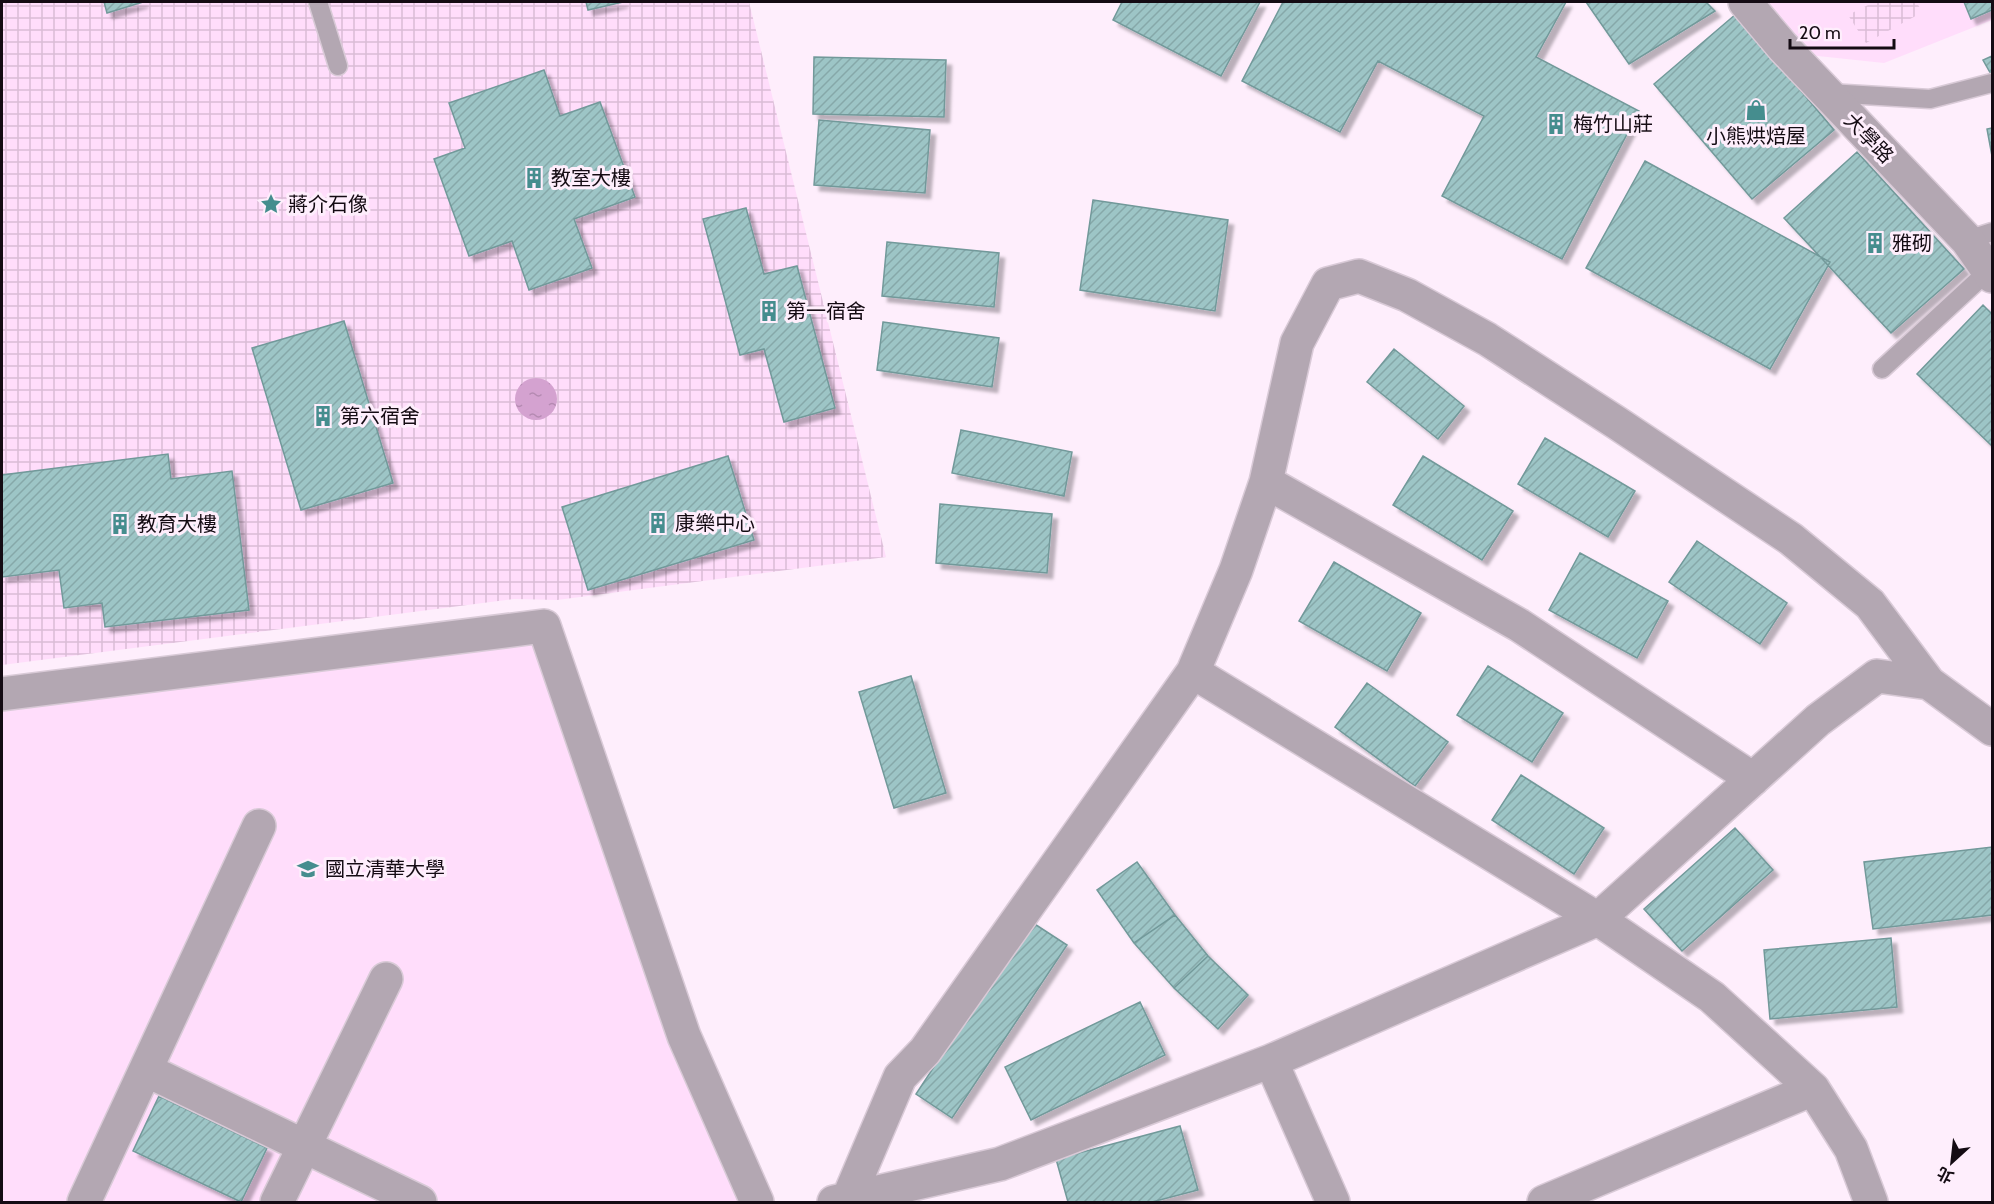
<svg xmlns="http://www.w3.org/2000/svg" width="1994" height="1204" viewBox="0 0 1994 1204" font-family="Cabin,'Noto Sans TC',sans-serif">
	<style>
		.built { fill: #ffddfb }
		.industrial { fill: url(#industrial-grid) }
		.water { fill: url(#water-ripples) }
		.building { fill: url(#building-hatch); stroke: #72999a; stroke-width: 1.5; filter: url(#shadow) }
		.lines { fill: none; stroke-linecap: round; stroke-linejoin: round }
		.lane-casing { stroke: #d9cad7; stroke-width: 21 }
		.street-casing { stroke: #d9cad7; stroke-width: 36 }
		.lane { stroke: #b3a7b2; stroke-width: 18 }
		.street { stroke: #b3a7b2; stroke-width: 33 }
		.labels { text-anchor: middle; stroke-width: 6; stroke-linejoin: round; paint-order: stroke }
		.poi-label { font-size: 20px; fill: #140b13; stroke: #feeefc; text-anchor: start }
		.street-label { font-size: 20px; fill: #140b13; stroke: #feeefc }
	</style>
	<defs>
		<pattern id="industrial-grid" width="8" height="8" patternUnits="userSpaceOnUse" patternTransform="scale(1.5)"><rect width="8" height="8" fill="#ffddfb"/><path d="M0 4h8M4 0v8" fill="none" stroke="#dabcd6"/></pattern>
		<pattern id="water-ripples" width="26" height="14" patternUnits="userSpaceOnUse" patternTransform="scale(1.5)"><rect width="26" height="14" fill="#d4a2d0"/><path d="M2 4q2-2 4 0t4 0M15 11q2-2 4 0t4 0" fill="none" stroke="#b58ab2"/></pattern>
		<pattern id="building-hatch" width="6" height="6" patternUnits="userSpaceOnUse" patternTransform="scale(1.5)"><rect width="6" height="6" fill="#9dc5c6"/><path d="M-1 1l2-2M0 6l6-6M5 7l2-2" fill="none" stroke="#86a8a9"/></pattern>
		<filter id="shadow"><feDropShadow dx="5.5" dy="5.5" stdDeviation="1.5" flood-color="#0004"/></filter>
	</defs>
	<rect width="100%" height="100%" fill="#feeefc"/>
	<path class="built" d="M1756,2H1992V20L1884,63L1799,54Z
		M538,637L746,1202H2V706Z"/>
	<path class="industrial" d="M2,2H749L886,557L557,600L514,599L2,665Z
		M1874,2H1916L1923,12L1866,43L1848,15Z"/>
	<path class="water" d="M515 399a21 21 0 1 1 42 0a21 21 0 1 1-42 0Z"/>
	<path class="building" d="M104,2H143L107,13Z
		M586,2H623L588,10Z
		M1122,2H1260L1221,76L1113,20Z
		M1283,2H1566L1536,57L1639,111L1562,259L1442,196L1484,116L1378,61L1340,132L1242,81Z
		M1586,2H1706L1715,11L1629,64Z
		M1964,2H1992V10L1971,19Z
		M1736,14L1834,130L1752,199L1654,84Z
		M1992,56V76L1983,60Z
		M814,57L946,60L944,117L813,114Z
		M544,70L560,116L600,102L635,197L574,219L592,268L529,290L512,241L469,256L434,159L465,148L449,103Z
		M819,120L930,130L925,193L814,185Z
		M1992,128V156L1987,129Z
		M1857,152L1964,269L1891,333L1784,218Z
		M1645,161L1830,262L1770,369L1586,268Z
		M1093,200L1228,220L1215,311L1080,290Z
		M746,208L764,274L797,266L835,408L784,422L764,349L740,355L703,219Z
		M887,242L999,253L994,307L882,296Z
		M1983,305L1992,314V446L1917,374Z
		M344,321L393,483L301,510L252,348Z
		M883,322L999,338L992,387L877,370Z
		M1394,349L1464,406L1438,439L1367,382Z
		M961,430L1072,452L1064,496L952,473Z
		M1545,438L1635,491L1608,537L1518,484Z
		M168,454L171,479L232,471L249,610L105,627L102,603L64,608L59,570L2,577V475Z
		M728,456L754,540L588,590L562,507Z
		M1423,456L1513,511L1482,560L1393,505Z
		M940,504L1052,514L1047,573L936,563Z
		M1697,541L1787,603L1760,644L1669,582Z
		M1580,553L1668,601L1637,658L1549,610Z
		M1334,562L1421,613L1387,671L1299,621Z
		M1488,666L1563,713L1532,762L1457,715Z
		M911,676L946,793L894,808L859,692Z
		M1367,683L1448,742L1415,786L1335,727Z
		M1521,775L1604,828L1574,874L1492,820Z
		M1735,828L1773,870L1682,951L1644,909Z
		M1992,847V915L1873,929L1864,862Z
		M1137,862L1175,915L1134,943L1097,890Z
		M1175,915L1208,956L1174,988L1134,943Z
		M1030,921L1067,945L952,1118L916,1094Z
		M1891,938L1897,1007L1770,1019L1764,950Z
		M1208,956L1248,995L1218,1029L1174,988Z
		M1140,1002L1165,1055L1031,1120L1005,1067Z
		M159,1096L267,1148L241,1202L133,1151Z
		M1180,1126L1198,1190L1152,1202H1068L1056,1159Z"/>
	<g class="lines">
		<defs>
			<path id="lane" d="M318,2L338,66
				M1829,93L1930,99L1992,83
				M1967,240L1992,232
				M1882,369L1988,271"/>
			<path id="street" d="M1745,2L1783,47L1967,240L1992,276
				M1266,482L1519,625L1753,779
				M1193,672L1598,919L1818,720L1877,676L1929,683L1992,729
				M2,694L544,626L684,1036L757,1202
				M1271,1061L1333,1202
				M146,1070L420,1202
				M848,1199L900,1077L925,1051L1193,672L1236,570L1266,482L1297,343L1328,284L1359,276L1407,295L1487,339L1617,423L1791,539L1870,604L1929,683
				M84,1202L259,826
				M277,1202L386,979
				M834,1202L1000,1164L1271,1061L1598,919L1712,997L1813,1089L1851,1149L1871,1202
				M1544,1202L1813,1089"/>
		</defs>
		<use href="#lane" class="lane-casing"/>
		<use href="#street" class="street-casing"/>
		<use href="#lane" class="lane"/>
		<use href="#street" class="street"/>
	</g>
	<defs>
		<symbol id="shop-bare" viewBox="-9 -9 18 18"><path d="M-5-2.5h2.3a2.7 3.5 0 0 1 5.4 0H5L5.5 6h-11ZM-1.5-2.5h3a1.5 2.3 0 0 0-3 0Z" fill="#458d8e" stroke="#feeefc" stroke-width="2.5" paint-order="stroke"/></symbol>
		<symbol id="building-bare" viewBox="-9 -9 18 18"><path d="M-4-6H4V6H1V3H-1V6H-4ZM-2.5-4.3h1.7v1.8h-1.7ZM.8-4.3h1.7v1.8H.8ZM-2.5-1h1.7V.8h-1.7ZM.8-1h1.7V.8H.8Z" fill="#458d8e" stroke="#feeefc" stroke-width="2.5" paint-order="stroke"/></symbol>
		<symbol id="sight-bare" viewBox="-9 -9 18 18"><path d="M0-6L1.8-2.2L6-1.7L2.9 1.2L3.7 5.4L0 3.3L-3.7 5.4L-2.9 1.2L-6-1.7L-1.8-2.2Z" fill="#458d8e" stroke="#feeefc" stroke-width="2.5" paint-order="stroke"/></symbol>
		<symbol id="university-bare" viewBox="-9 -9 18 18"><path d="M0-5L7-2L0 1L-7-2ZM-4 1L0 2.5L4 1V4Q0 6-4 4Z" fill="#458d8e" stroke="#feeefc" stroke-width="2.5" paint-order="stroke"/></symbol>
	</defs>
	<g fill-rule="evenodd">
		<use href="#shop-bare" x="1741" y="95" width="30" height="30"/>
		<use href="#building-bare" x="1541" y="109" width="30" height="30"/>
		<use href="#building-bare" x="519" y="163" width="30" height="30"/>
		<use href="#sight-bare" x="256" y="189" width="30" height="30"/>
		<use href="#building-bare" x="1860" y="228" width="30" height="30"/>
		<use href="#building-bare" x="754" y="296" width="30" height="30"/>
		<use href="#building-bare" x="308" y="401" width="30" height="30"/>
		<use href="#building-bare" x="643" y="508" width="30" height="30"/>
		<use href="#building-bare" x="105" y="509" width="30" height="30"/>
		<use href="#university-bare" x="293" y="854" width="30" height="30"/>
	</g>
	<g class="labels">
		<g class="poi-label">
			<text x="1573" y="131">梅竹山莊</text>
			<text x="1756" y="143" text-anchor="middle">小熊烘焙屋</text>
			<text x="551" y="185">教室大樓</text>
			<text x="288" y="211">蔣介石像</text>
			<text x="1892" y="250">雅砌</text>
			<text x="786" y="318">第一宿舍</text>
			<text x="340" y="423">第六宿舍</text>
			<text x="675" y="530">康樂中心</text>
			<text x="137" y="531">教育大樓</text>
			<text x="325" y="876">國立清華大學</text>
		</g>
		<g class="street-label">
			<text transform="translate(1869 138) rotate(46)" y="7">大學路</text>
		</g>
	</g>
	<rect width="1994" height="1204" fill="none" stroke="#140b13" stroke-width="6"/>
	<g transform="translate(1952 1162) rotate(207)" stroke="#feeefc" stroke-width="4.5" paint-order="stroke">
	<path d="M0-4.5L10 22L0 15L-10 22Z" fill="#140b13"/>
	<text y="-9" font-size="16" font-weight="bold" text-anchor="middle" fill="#140b13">北</text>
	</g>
	<path d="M1790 39v9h104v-9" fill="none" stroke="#140b13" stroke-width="3"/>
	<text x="1799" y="39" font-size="18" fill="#140b13" stroke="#feeefc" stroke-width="4.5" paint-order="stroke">20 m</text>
</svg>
